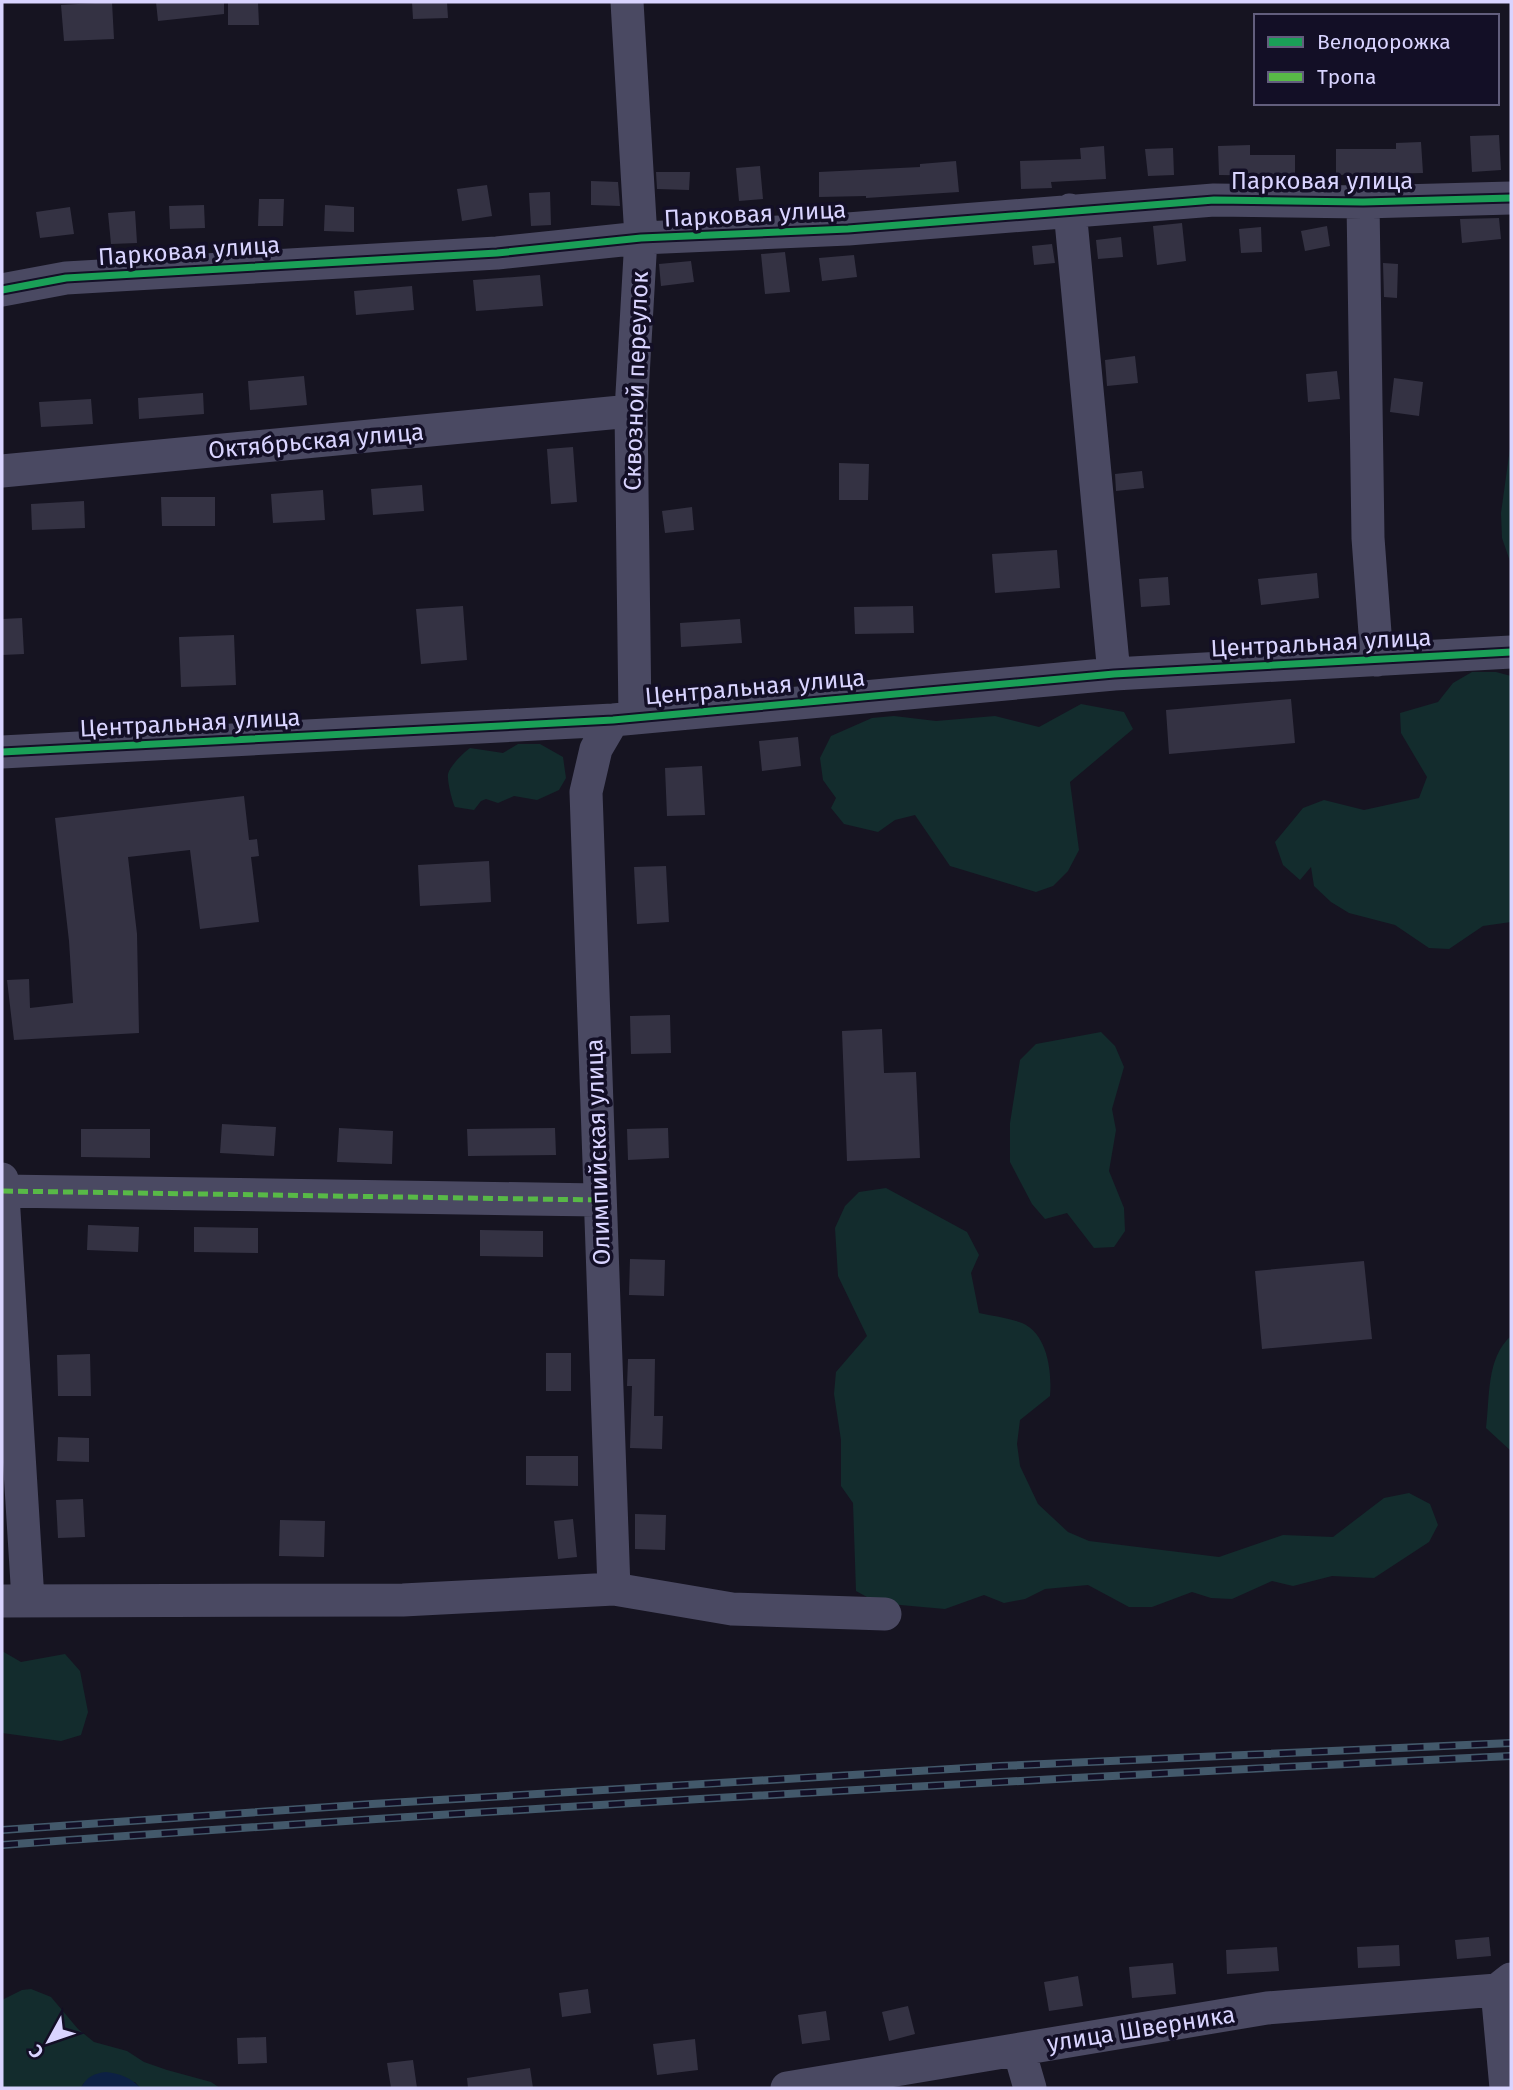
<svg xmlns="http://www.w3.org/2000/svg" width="1513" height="2090" viewBox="0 0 1513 2090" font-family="'Fira Sans',sans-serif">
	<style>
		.green { fill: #132c2d }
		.water { fill: #0d2144 }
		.building { fill: #343243 }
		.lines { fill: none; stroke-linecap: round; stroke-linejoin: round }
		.minor { stroke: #4a4962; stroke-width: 33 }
		.rail-casing { stroke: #43596b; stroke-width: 8 }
		.rail { stroke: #130f26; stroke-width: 5; stroke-dasharray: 16; stroke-linecap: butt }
		.quiet { stroke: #58b947; stroke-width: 5; stroke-dasharray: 10 5; stroke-linecap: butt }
		.cycleway-casing { stroke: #130f26; stroke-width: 11 }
		.cycleway { stroke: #1a9f57; stroke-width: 7 }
		.labels { text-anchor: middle; stroke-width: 7; stroke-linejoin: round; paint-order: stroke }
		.street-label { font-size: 24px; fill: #d9d4ff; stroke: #130f26 }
	</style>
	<rect width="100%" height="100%" fill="#161421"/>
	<path class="green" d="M1511,441V564L1502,538L1501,513Z
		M1472,672H1496L1511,676V922L1483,926L1449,949L1429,948L1395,925L1349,913L1331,902L1314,886L1311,867L1300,880L1283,865L1275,842L1303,808L1324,800L1364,810L1419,798L1427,777L1401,733L1400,713L1438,702L1453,683Z
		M1081,704L1124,712L1133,729L1070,782L1079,850L1068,871L1053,886L1036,892L950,866L915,815L895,820L878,832L844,824L831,808L836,798L823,780L820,758L831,736L872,718L894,716L936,721L995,716L1039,727Z
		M518,744H540L563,757L566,778L559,790L537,800L514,796L498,803L486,799L481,801L474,810L455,807C452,801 447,780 448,774C450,766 464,752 470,748L503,753Z
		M1101,1032L1115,1046L1124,1067L1112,1109L1116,1130L1109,1171L1124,1208L1125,1231L1114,1247L1094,1248L1067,1213L1045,1219L1032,1204L1010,1162V1123L1020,1060L1036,1044Z
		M886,1188L967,1232L979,1255L971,1273L979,1313C993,1316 1009,1318 1022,1323C1048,1334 1052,1373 1050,1396L1020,1420L1017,1444L1020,1466L1038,1504L1068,1532L1089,1541L1219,1557L1283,1535L1333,1537L1384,1498L1409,1493L1430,1504L1438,1525L1429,1542L1374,1578L1332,1576L1293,1586L1272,1581L1232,1599L1211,1598L1192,1592L1152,1607H1129L1088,1585L1045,1589L1025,1599L1004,1603L984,1595L945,1609L878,1603L856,1591L853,1503L841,1486V1440L834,1394L836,1372L867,1336L838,1276L835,1228L845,1206L859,1192Z
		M1511,1336V1451L1486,1428C1490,1398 1486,1358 1511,1336Z
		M2,1651L21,1662L65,1654L80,1671L88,1712L81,1735L61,1741L2,1733Z
		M31,1989L51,1997L78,2029L94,2042L127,2051L144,2062L167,2070L211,2082L220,2088H140L135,2082L84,2083L81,2088H2V2000L22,1990Z"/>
	<path class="water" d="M106,2072C120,2074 131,2077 140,2088H81C86,2077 95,2073 106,2072Z"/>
	<path class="building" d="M112,2L114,39L64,41L61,5Z
		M156,2H224V14L158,21Z
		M228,2H258L259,25H228Z
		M412,2H447L448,18L413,19Z
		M1499,135L1501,170L1472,172L1470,136Z
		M1421,142L1423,173L1336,175V149H1396V143Z
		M1250,145V155H1295V176L1219,175L1218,146Z
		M1104,146L1106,179L1051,182L1052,188L1021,189L1020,161L1081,159L1080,148Z
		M1173,148L1174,175L1148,176L1145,149Z
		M956,161L959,192L866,198V196L819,197V172L920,167V164Z
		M760,166L763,199L739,201L736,168Z
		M656,172H690L689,190L657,189Z
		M591,181L618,182L620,206L591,205Z
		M487,185L492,216L462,221L457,189Z
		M550,192L551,225L531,226L529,193Z
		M259,199H284L283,226H258Z
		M204,205L205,228L170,229L169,206Z
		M325,205L354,207V232L324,231Z
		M70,207L74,234L40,238L36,212Z
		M135,211L137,243L111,244L108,213Z
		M1499,218L1501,239L1462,243L1460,219Z
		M1182,223L1186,261L1157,265L1153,226Z
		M1327,226L1330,246L1305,251L1301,231Z
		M1261,227L1262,252L1241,253L1239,229Z
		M1121,237L1123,257L1098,259L1096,240Z
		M1052,244L1055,263L1034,265L1032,246Z
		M785,252L790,292L765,294L761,254Z
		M854,255L857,277L822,281L819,258Z
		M691,261L694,282L661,286L659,264Z
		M1383,263L1398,264L1397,298L1384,297Z
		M540,275L543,306L476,311L473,280Z
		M412,286L414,310L356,315L354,291Z
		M1135,356L1138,383L1107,386L1105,360Z
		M1337,371L1340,399L1308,402L1306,374Z
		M304,376L307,405L250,410L248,381Z
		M1394,378L1423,382L1419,416L1390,412Z
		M203,393L204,414L139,419L138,398Z
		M91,399L93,424L41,427L39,402Z
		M573,447L577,502L551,504L547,449Z
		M839,463L869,464L868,500H839Z
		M1142,471L1144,488L1116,491L1115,474Z
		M422,485L424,511L373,515L371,489Z
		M323,490L325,520L273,523L271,494Z
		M161,497H215V526H162Z
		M84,501L85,528L32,530L31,504Z
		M692,507L694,530L665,533L662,511Z
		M1057,550L1060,588L995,593L992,554Z
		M1317,573L1319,598L1261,605L1258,579Z
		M1168,577L1170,605L1141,607L1139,579Z
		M463,606L467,660L421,664L416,609Z
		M913,606L914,633L855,634L854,607Z
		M22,618L24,654L2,655V619Z
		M740,619L742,643L681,647L680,623Z
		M234,635L236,685L181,687L179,637Z
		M1291,699L1295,743L1169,754L1166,710Z
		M798,737L801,766L762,771L759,741Z
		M702,766L705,815L667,816L665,768Z
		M244,796L249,840L257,839L259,856L251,857L259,922L200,929L190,850L128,857L137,934L139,1033L14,1040L7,980L29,979L30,1008L73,1003L69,941L55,818Z
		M489,861L491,902L420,906L418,865Z
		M666,866L669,922L637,924L634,867Z
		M670,1015L671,1053L631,1054L630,1016Z
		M882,1029L884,1073L916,1072L920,1158L847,1161L842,1031Z
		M222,1124L276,1127L274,1156L220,1153Z
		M339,1128L393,1131L392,1164L337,1162Z
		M555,1128L556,1155L468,1156L467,1129Z
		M668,1128L669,1158L628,1160L627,1129Z
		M81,1129H150V1158L81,1157Z
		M88,1225L139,1227L138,1252L87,1250Z
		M194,1227L258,1228V1253L194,1252Z
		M480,1230L543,1231V1257L480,1256Z
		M630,1259L665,1260L664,1296L629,1295Z
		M1364,1261L1372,1339L1262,1349L1255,1271Z
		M546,1353H571V1391H546Z
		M90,1354L91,1396H58L57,1355Z
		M628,1359H655L654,1416H663L662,1449L630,1448L632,1386H627Z
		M58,1437L89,1438V1462L57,1461Z
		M526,1456H578V1486L526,1485Z
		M83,1499L85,1537L58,1538L56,1500Z
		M635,1514L666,1515L665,1550L635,1549Z
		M573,1519L577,1557L558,1559L554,1521Z
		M280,1520L325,1521L324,1557L279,1556Z
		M1489,1937L1491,1956L1457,1959L1455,1940Z
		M1399,1945L1400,1966L1358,1968L1357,1947Z
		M1277,1947L1279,1971L1227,1974L1226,1950Z
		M1173,1963L1176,1994L1132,1998L1129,1967Z
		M1078,1976L1083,2006L1049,2011L1044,1982Z
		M588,1989L591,2013L562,2017L559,1993Z
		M908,2006L915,2034L889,2041L882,2012Z
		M826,2011L830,2040L802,2044L798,2015Z
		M266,2037L267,2063L238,2064L237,2038Z
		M695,2039L698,2070L657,2075L653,2044Z
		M413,2060L417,2088H391L387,2063Z
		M530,2068L533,2088H468L467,2078Z"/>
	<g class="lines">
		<path class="minor" d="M627,2L641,238L631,411L635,718
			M1363,202L1368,538L1377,660
			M1070,210L1114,674
			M2,290L66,278L497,253L641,238L848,229L1214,200L1363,202L1511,198
			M2,471L631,411
			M613,720L596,749L586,792L614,1589
			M2,752L613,720L1114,674L1511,652
			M2,1179L28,1600
			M3,1191L599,1200
			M2,1601L403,1600L614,1589L732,1609L885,1614
			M1019,2050L1030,2088
			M787,2088L1267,2008L1497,1990
			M1506,2088L1497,1990L1511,1979"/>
		<defs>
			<path id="rail" d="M2,1830L372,1804L1000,1766L1511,1743
				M2,1845C505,1808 1008,1780 1511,1756"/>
		</defs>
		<use href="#rail" class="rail-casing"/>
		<use href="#rail" class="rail"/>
		<path class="quiet" d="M3,1191L599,1200"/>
		<defs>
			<path id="cycleway" d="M2,290L66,278L497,253L641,238L848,229L1214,200L1363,202L1511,198
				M2,752L613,720L1114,674L1511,652"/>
		</defs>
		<use href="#cycleway" class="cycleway-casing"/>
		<use href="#cycleway" class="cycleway"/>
	</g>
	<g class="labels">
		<g class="street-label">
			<text x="1322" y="189">Парковая улица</text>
			<text transform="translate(755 214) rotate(-3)" y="8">Парковая улица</text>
			<text transform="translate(189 251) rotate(-4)" y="8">Парковая улица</text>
			<text transform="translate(636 381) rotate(-88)" y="8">Сквозной переулок</text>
			<text transform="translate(316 441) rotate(-5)" y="8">Октябрьская улица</text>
			<text transform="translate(1321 643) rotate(-3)" y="8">Центральная улица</text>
			<text transform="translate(755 687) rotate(-5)" y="8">Центральная улица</text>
			<text transform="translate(190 723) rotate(-3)" y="8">Центральная улица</text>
			<text transform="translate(598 1152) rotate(-92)" y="8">Олимпийская улица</text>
			<text transform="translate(1141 2029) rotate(-9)" y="8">улица Шверника</text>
		</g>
	</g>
	<rect width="1513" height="2090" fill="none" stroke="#d9d4ff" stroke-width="7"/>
	<rect x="1254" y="14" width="245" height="91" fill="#130f26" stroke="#625e7d" stroke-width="2"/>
	<rect x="1268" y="37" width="35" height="10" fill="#1a9f57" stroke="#625e7d" stroke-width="2"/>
	<text x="1317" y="49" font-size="21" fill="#d9d4ff">Велодорожка</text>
	<rect x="1268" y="72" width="35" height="10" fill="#58b947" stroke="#625e7d" stroke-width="2"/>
	<text x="1317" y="84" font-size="21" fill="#d9d4ff">Тропа</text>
	<g transform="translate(49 2041) rotate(230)" stroke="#130f26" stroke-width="5" paint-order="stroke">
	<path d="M0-5L12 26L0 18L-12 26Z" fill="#d9d4ff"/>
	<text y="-10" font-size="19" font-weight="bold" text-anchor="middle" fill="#d9d4ff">С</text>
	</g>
</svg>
